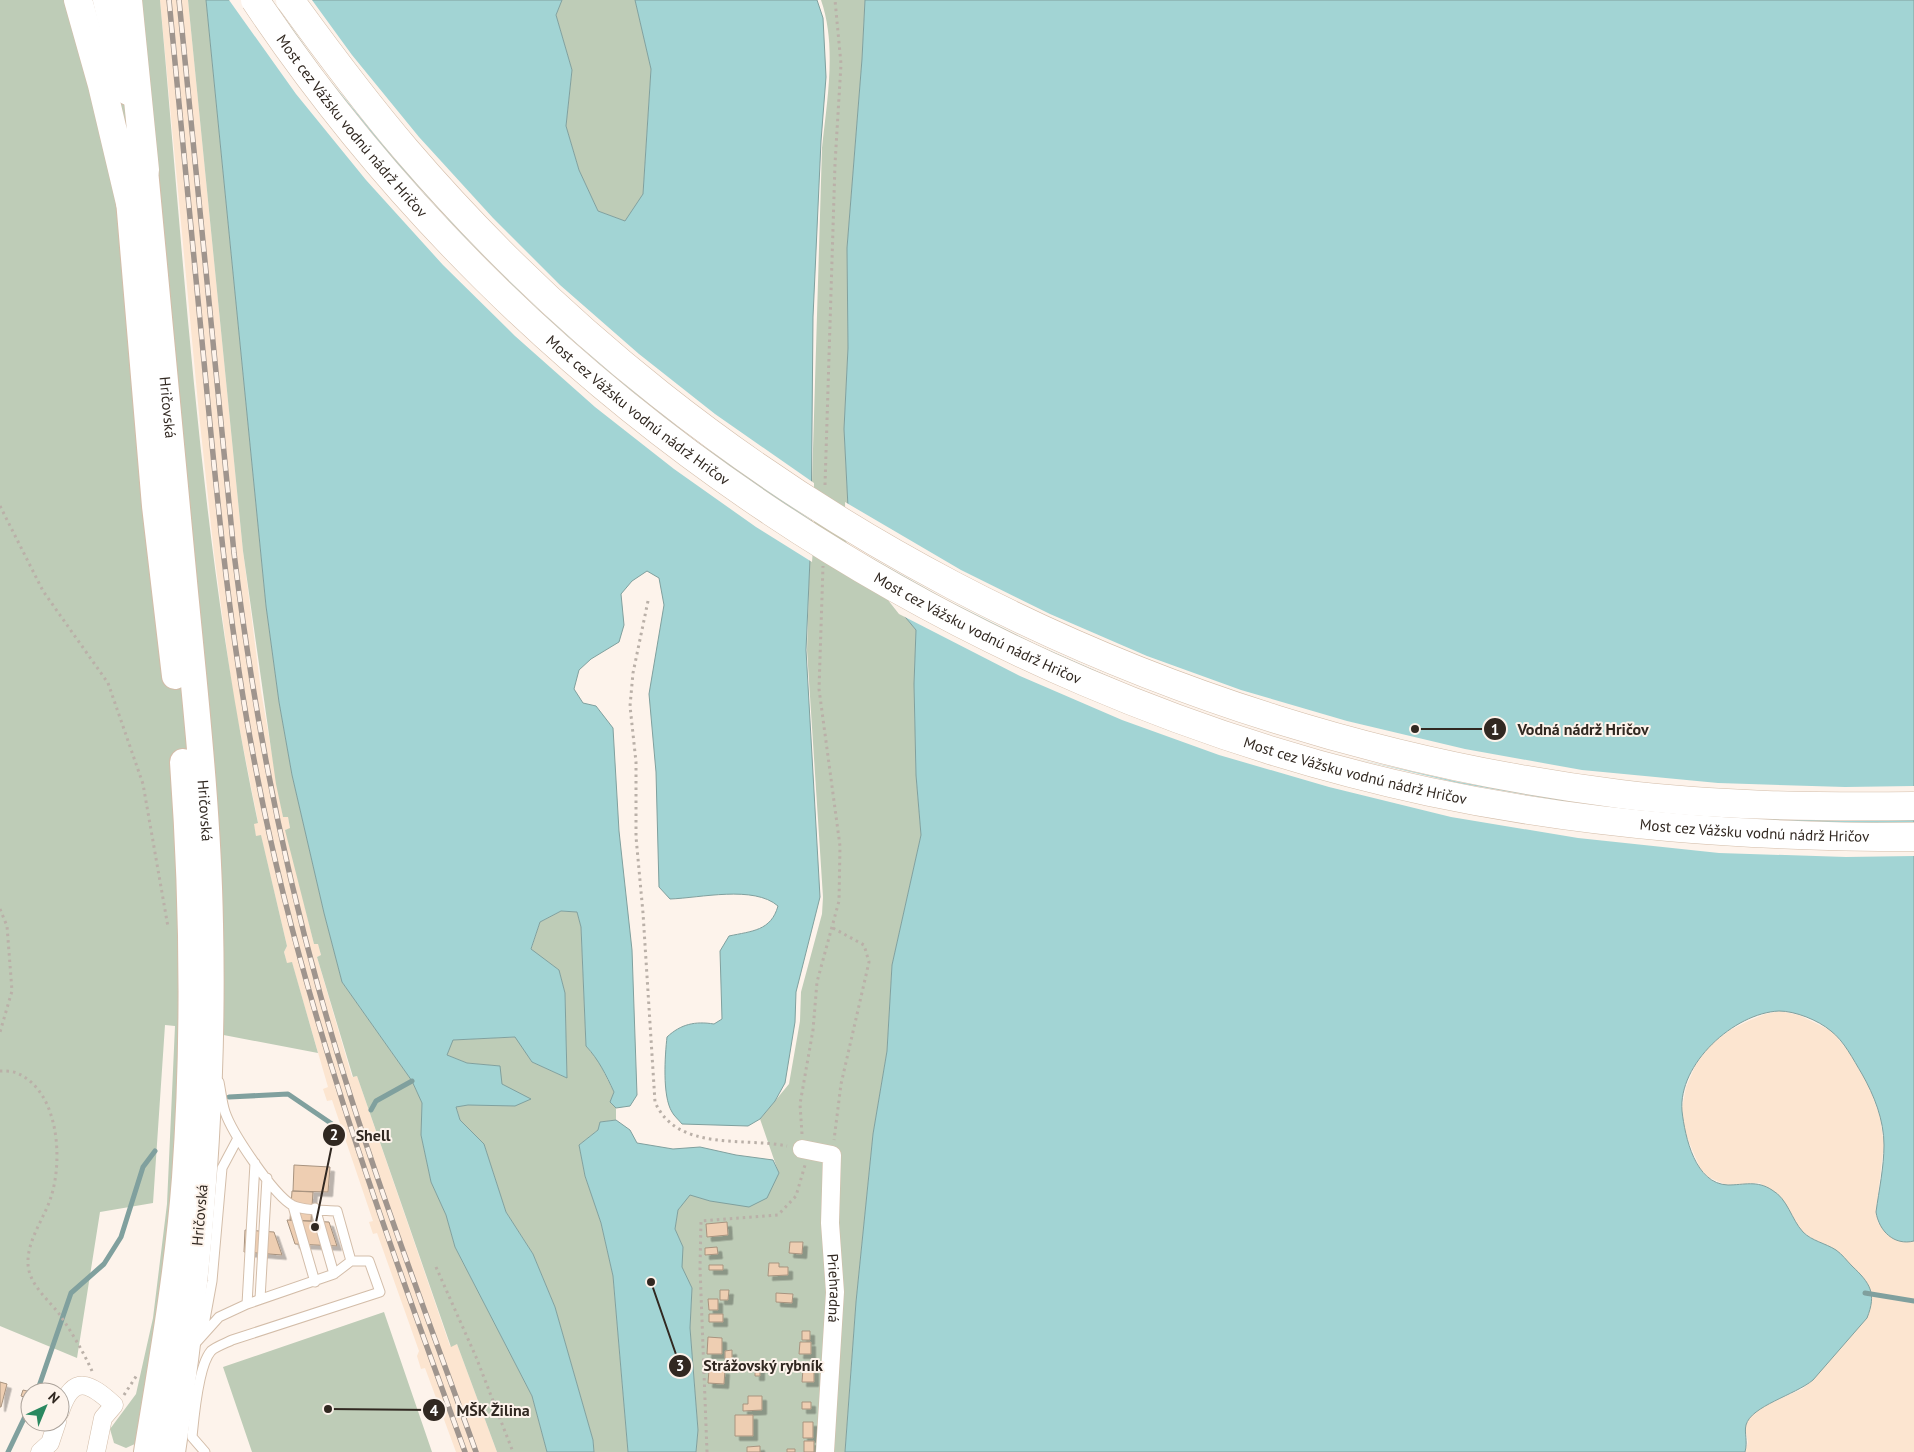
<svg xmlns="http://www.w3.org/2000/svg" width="1914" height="1452" viewBox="0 0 1914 1452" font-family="'PT Sans',sans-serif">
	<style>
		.built { fill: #fce5d0 }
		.green { fill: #beccb7 }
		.water { fill: #a2d4d4; stroke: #80a09e }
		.pier { fill: #fdf3eb }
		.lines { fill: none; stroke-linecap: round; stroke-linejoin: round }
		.stream { stroke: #80a09e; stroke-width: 5 }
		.building { fill: #eeceb2; stroke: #a8937f; filter: url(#shadow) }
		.service-casing { stroke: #d3bda9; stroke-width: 11 }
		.minor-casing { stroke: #d3bda9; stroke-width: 19 }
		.primary-casing { stroke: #d3bda9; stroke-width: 28 }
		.motorway-casing { stroke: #d3bda9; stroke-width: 29 }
		.path { stroke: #bab0a8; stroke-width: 3; stroke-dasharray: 2.5 4; stroke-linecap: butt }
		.service { stroke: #fff; stroke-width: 9 }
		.minor { stroke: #fff; stroke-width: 18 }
		.primary { stroke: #fff; stroke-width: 26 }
		.motorway { stroke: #fff; stroke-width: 28 }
		.rail-casing { stroke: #9f958e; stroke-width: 5.5 }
		.rail { stroke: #fdf3eb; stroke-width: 4; stroke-dasharray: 11; stroke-linecap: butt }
		.motorway-bridge-casing { stroke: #d3bda9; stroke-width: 29; stroke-linecap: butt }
		.motorway-bridge { stroke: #fff; stroke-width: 28 }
		.labels { text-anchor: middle; stroke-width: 4; stroke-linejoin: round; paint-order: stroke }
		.street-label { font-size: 15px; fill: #312821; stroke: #fdf3eb }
		.leader { fill: none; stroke: #312821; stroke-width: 2 }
		.callout-dot { fill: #312821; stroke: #fdf3eb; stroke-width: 2 }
		.mark-label { font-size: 15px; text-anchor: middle; font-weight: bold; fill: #fff }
		.callout-label { font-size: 16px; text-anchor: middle; font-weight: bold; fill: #312821; stroke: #fdf3eb; stroke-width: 4; stroke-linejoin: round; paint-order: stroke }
	</style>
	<defs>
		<filter id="shadow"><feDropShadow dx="4.5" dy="4.5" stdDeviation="0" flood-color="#0004"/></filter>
	</defs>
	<rect width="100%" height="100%" fill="#fdf3eb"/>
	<path class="built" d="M160,0H188L243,551L261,691L283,817L288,816L290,829H286L314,944L318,943L321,955L317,957L352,1077L357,1076L450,1346L457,1344L497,1452H456L425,1368L421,1369L417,1356L419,1351L377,1233L373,1234L369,1222L373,1221L332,1100L327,1101L323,1089L328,1087L292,963L287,964L284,952L287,946L261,836H256L253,823L258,822L233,696L214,553L199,414Z
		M1780,1011L1799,1015L1832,1031L1849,1052L1869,1087L1880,1117L1884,1144L1876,1212L1878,1223L1914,1241V1452H1745L1748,1442L1745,1428L1749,1417L1760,1408L1802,1389L1813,1380L1825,1244L1813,1239L1802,1231L1793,1217L1760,1183L1726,1185L1708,1177L1700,1168L1691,1147L1684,1129L1682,1108L1686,1087L1695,1066L1710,1045L1730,1030L1748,1021L1765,1014Z"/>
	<path class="green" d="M0,0H160C185,273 201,555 258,823L254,824L256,836L261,835L287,946L284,952L287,963L292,962L318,1053L182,1027L173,1204L137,1443L126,1448L114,1443L110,1429L136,1394L153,1318L167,1204L175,1026L165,1025L153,1203L100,1212L77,1358L0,1326Z
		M188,0H206L266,606L279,702L292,775L324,913L342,982L412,1081L422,1103L421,1135L431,1182L446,1215L455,1247L532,1396L547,1452H497L457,1344L451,1347L357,1076L353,1077L317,957L321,955L318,944H314L285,830L290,828L288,817H283L276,784L243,551Z
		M562,0H635L651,68L643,194L625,221L598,211L579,170L566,126L572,70L556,15Z
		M821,0H865L862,59L847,248L848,348L844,429L848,507L882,589L916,630L914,684L916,775L921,835L892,965L887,1051L873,1134L856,1302L845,1452H696L698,1430L690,1328L692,1288L681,1267L683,1247L675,1229L678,1210L689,1194L710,1201L725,1202L779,1174L760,1119L789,1084L800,1021L801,992L822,914L823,897L807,650L822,148C827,100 837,46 821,0Z
		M561,911L577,912L581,927L586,1046L598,1060L614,1092L611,1102L616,1108V1120L600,1122L598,1130L579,1145L585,1176L601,1223L613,1276L628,1452H594L593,1440L555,1307L533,1254L506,1212L484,1144L460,1120L456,1106L468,1105L501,1084L499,1066L467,1063L447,1055L452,1040L516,1037L532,1062L567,1078L565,993L559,970L531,950L540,922Z
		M384,1312L432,1452H252L223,1367Z"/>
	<path class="water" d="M206,0H562L556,15L572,70L566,126L579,170L598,211L625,221L643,194L651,69L635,0H817L823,18L826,77L821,141L813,317L811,536L806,650L820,897L796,992L795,1022L785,1083L775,1101L760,1119L748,1126L682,1124C679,1120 674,1116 672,1112C662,1096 665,1055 667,1037C681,1024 695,1021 714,1024L722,1019L720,951L729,936C752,931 771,931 778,906C754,885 700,898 670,899L659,887L656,772L649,694L664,605L659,578L647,571L632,581L621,594L624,625L619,642L591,659L579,670L574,689L583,703L596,706L613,728L619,831L632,950L637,1095L630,1106L616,1108L610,1102L614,1092C606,1075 599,1060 586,1046L581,927L577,912L561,911L540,922L531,949L559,970L565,993L567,1078L532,1062L515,1037L453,1040L447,1055L467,1063L500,1066L502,1084L531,1099L515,1106L468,1105L456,1107L460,1120L484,1144L506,1212L533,1254L555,1307L593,1440L594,1452H547L532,1396L455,1247L446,1215L431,1182L421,1135L422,1103L412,1081L342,982L324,913L292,775L279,702L266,606Z
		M865,0H1914V1241C1894,1246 1879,1231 1876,1212C1879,1190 1884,1167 1884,1145C1884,1120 1874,1095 1862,1074C1853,1059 1844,1041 1831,1031C1818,1020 1795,1011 1779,1011C1734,1013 1678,1064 1682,1111C1685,1137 1695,1184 1728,1185C1744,1185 1757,1180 1772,1190C1788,1199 1791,1219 1803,1232C1812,1241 1825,1243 1836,1250C1842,1254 1847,1261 1852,1266C1870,1283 1877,1293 1867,1318L1813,1380C1795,1395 1751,1406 1746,1425C1744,1433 1748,1441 1745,1452H845L856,1302L873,1134L887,1051L892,965L921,835L916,775L914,684L916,630L882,589L848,507L844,429L848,348L847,248L862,59Z
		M616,1120L630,1130L637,1143L673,1149L700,1147L736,1155L773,1160L779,1173L767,1198L749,1207L710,1201L690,1195L678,1210L675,1229L683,1247L682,1267L692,1288L690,1328L698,1430L696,1452H628L613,1276L601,1223L585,1176L579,1145L598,1130L600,1122Z"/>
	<path class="pier" d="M229,0H270L324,74L392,158L468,241L538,310L618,380L814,536L812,562L756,527L674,469L595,407L515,336L443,265L366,180L296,94Z
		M272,0H312L352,55L419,137L493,218L560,285L639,354L715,414L814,483V522L696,441L618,379L538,309L469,241L393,157L324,73Z
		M845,502L961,570L1050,614L1147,656L1241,690L1347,721L1465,749L1582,770L1718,783L1845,787L1914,786V820L1844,821L1718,817L1580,803L1459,782L1356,759L1458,783L1579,804L1718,818L1845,823L1914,822V856L1846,857L1719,853L1578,838L1451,817L1329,787L1219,755L1122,720L1020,676L899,614L880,590L944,600L1034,645L1135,688L1035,644L945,599L854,548L846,542Z"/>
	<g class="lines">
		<path class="stream" d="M229,1097L288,1094L332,1124
			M371,1110L376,1101L412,1081
			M1865,1293L1914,1301
			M37,1392L71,1293L104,1264L121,1237L143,1167L155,1151
			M8,1452L30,1406"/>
	</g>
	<path class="building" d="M294,1165L330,1167L328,1192L293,1191Z
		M292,1191L313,1192L311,1221L290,1220Z
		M287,1220L329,1222L337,1246L295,1244Z
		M727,1222L728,1235L707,1237L706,1224Z
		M245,1230L274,1232L282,1255L244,1252Z
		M790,1242H803L802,1254L789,1253Z
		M717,1247L718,1254L705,1255V1248Z
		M769,1263H779V1267H788V1275L768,1276Z
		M709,1265H723V1270H709Z
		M720,1290H729L728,1300H720Z
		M776,1293L793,1294L792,1303L776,1302Z
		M708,1299H718V1310H709Z
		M709,1314H723V1322H709Z
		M802,1331H810V1340H802Z
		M708,1337L722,1338V1354H707Z
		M800,1342H811V1354H799Z
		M732,1350V1360H725V1351Z
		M755,1365H760V1376H755Z
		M709,1369L725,1370L724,1384L708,1383Z
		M803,1369H814V1382H802Z
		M0,1382L7,1384L1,1407H0Z
		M23,1390L31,1392L30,1399L21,1396Z
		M748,1396H762V1410L743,1411V1404H748Z
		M802,1402H811V1409H802Z
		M735,1415H753V1436H735Z
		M803,1422H813V1438H803Z
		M804,1441H814V1452H804Z
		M760,1446V1452H747V1447Z
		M787,1449H795V1452H787Z"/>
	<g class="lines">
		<defs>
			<path id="service" d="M293,1206L315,1282
				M315,1208L334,1274
				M260,1299L267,1178
				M247,1304L255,1163
				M202,1336L212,1281L222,1168L238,1138
				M193,1346L219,1317L247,1304L334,1274L351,1261L337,1211C324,1210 303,1211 292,1205C273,1194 232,1133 225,1112C222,1103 221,1092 219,1082
				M205,1452L192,1437C194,1417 198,1366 211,1351C215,1347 226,1343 232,1340L380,1292L369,1261H351"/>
			<g id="minor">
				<path id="s1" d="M802,1149L832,1155L830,1223L835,1292L825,1452"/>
				<path d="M60,1412C73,1373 90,1383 114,1405L103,1418L96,1452"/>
				<path d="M40,1452L50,1443L57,1422"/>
			</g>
			<g id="primary">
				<path d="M106,0L128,92"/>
				<path id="s2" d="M140,149L145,170C158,307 171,445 184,582C195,696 208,810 210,924C214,1100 199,1277 172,1452"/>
				<path d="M128,188L155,506L175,676"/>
				<path d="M147,1452C162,1361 178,1270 185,1178C195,1040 193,901 183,762"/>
			</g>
			<path id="motorway" d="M78,0L102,85L130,203
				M128,0L145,170"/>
		</defs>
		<use href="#service" class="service-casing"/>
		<use href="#minor" class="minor-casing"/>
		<use href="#primary" class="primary-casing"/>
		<use href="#motorway" class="motorway-casing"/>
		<path class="path" d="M825,485L835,164L841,64L835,0
			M0,506L43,591L108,683L143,784L168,927
			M648,601L633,673L630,706L636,762V837L643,913L655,1102C677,1152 743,1137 787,1146
			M0,909L7,926L12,991L0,1032
			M833,928L864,945L869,962L841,1084L834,1140
			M0,1071C6,1071 14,1071 19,1074C59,1093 63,1160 51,1197C44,1219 27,1240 28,1264C29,1285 49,1300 60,1315C72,1333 83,1351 92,1371
			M802,1134L800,1104L813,1030L817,982L839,901L840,846L819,689L823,566
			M436,1267L476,1357L513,1452
			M124,1395L137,1375
			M707,1452L700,1268L701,1221L778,1215L796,1196L805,1165"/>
		<use href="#service" class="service"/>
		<use href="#minor" class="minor"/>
		<use href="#primary" class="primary"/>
		<use href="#motorway" class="motorway"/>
		<defs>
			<path id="rail" d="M169,0C181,124 193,248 205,372C218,509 231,646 258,780C303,1011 385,1231 465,1452
				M179,0L234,553C252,701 279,846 319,990C362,1147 421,1299 476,1452"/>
		</defs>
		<use href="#rail" class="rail-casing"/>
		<use href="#rail" class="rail"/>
		<defs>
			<g id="motorway-bridge">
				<path id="s3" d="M255,0C523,401 959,691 1430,792C1590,826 1751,837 1914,837"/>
				<path d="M290,0C327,51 365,102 406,150C715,511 1151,735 1620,794C1717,806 1816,807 1914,806"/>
			</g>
		</defs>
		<use href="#motorway-bridge" class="motorway-bridge-casing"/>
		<use href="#motorway-bridge" class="motorway-bridge"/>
	</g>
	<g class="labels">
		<g class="street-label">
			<text dy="5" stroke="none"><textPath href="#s3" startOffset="159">Most cez Vážsku vodnú nádrž Hričov</textPath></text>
			<text dy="5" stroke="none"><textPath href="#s2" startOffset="260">Hričovská</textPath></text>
			<text dy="5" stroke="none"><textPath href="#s3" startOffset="564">Most cez Vážsku vodnú nádrž Hričov</textPath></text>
			<text dy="5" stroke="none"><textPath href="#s3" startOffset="969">Most cez Vážsku vodnú nádrž Hričov</textPath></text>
			<text dy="5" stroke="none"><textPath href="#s3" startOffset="1374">Most cez Vážsku vodnú nádrž Hričov</textPath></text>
			<text dy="5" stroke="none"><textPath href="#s2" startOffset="665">Hričovská</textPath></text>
			<text dy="5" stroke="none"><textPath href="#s3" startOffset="1779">Most cez Vážsku vodnú nádrž Hričov</textPath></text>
			<text transform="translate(200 1215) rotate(-85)" y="5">Hričovská</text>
			<text dy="5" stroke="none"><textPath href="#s1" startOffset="164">Priehradná</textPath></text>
		</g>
	</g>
	<path class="leader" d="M1415 729L1495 729M315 1227L334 1135M651 1282L680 1366M328 1409L434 1410"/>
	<g class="callout-dot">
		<circle cx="1415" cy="729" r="5"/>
		<circle cx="315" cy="1227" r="5"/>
		<circle cx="651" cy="1282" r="5"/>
		<circle cx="328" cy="1409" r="5"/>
		<circle cx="1495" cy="729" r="12"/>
		<circle cx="334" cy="1135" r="12"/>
		<circle cx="680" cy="1366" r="12"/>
		<circle cx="434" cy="1410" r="12"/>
	</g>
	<g class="mark-label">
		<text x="1495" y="735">1</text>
		<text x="334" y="1140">2</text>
		<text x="680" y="1371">3</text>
		<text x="434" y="1416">4</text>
	</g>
	<g class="callout-label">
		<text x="1583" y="735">Vodná nádrž Hričov</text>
		<text x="373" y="1141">Shell</text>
		<text x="763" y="1371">Strážovský rybník</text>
		<text x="493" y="1416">MŠK Žilina</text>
	</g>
	<g transform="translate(45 1407) rotate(44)"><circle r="24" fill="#fdf3eb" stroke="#aba29a"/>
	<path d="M0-4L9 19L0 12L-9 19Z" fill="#2a8860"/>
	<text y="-8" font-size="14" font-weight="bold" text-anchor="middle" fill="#312821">N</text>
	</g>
</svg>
